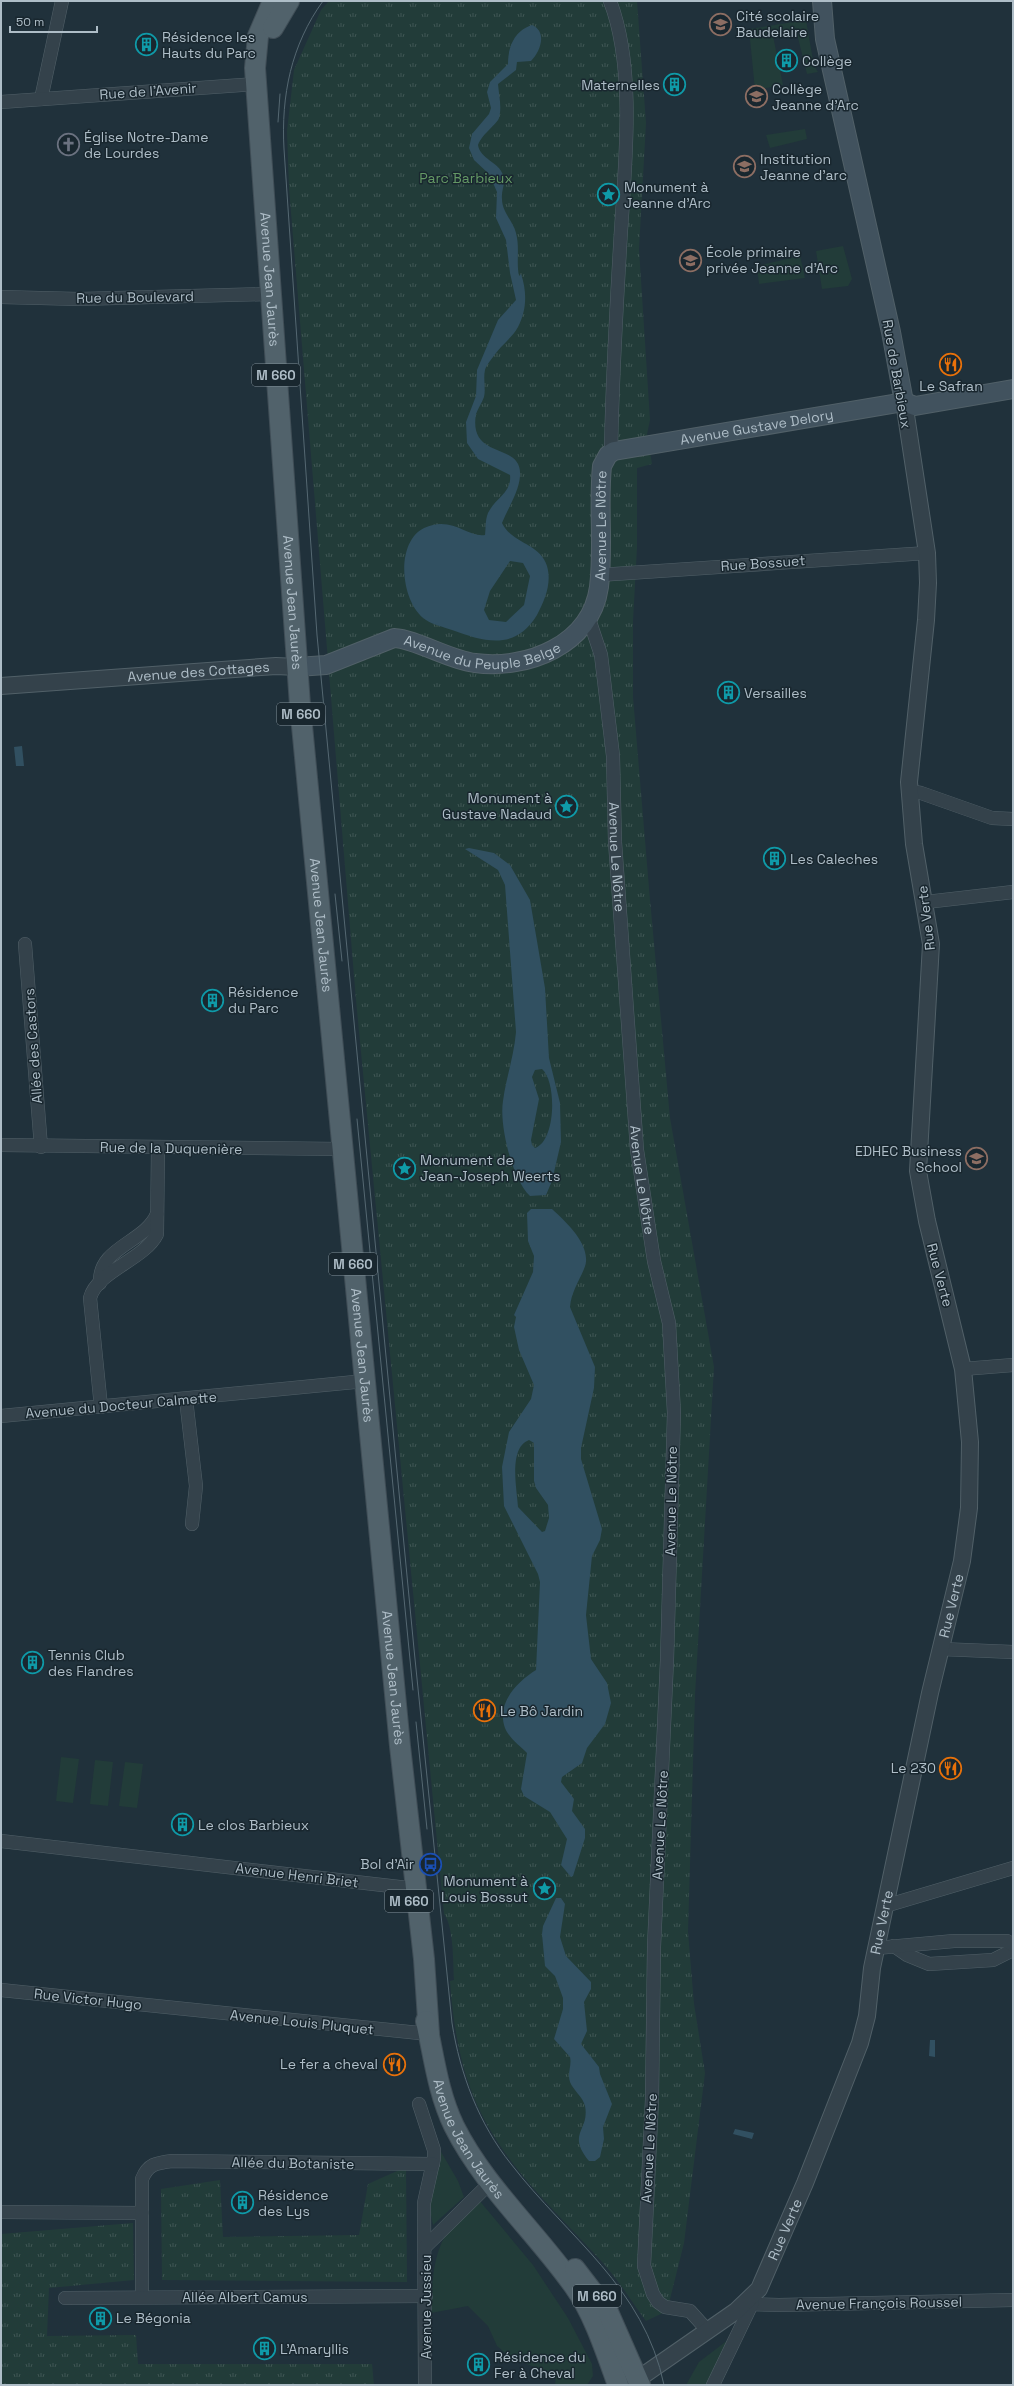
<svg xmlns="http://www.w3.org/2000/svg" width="1014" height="2386" viewBox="0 0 1014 2386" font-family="'Space Grotesk',sans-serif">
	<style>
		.grass { fill: #223c39 }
		.park { fill: url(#park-tufts) }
		.water { fill: #315061; fill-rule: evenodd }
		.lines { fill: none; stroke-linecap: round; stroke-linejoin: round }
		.minor-casing { stroke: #516068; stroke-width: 14 }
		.tertiary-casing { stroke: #516068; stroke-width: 18 }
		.secondary-casing { stroke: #516068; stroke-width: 20 }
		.primary-casing { stroke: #404e57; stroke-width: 22 }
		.minor { stroke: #34424b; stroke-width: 13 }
		.tertiary { stroke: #34424b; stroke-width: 16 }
		.secondary { stroke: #41525e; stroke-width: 18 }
		.primary { stroke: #51626b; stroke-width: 20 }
		.tram { stroke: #556872; stroke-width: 1 }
		.labels { text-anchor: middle; stroke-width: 3; stroke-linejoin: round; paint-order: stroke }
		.shield { fill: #19272f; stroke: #819099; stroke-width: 1 }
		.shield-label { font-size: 13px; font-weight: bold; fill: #aebdc7 }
		.poi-label { font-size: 14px; fill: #aebdc7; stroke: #19272f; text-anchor: start }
		.street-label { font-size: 14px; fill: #aebdc7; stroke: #19272f }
		.park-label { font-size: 14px; fill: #649965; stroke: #19272f }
	</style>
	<defs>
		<pattern id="park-tufts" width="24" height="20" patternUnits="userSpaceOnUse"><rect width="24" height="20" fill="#223c39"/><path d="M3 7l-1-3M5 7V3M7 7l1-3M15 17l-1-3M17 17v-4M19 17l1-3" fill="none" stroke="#405654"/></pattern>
	</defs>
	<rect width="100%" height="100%" fill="#20313b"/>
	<path class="grass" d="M806,20L814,66L818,72L807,74L796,30L773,36L783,85L755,90L749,29Z
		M805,129L807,139L770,148L766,135Z
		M843,246L852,279L848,286L822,289L816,251Z
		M800,256L805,278L759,284L757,266Z
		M61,1757L79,1759L73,1803L56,1801Z
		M95,1760L113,1762L108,1806L90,1804Z
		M125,1762L143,1764L137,1808L119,1806Z
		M440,2150L458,2181L464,2197L433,2225L429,2206Z
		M479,2200L533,2265L568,2318L592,2364L593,2376L587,2385H555L556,2376L510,2357L497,2346L488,2326L468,2306L431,2313C432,2289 432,2264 442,2242C450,2226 466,2212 479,2200Z
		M733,2336L709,2385H686L699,2362Z"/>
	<path class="park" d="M329,1H637L646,123L639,249L650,420L647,434L652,464L637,468V547L633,621V697L650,900L670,1118L714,1367L695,1695L688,1932L694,2004L705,2073L684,2243L667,2311L646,2321C632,2302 619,2281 603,2263C560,2215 510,2172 481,2113C461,2073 453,2026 450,1981L454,1980C453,1963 454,1927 444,1914L356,1000L289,188L287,131L294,70L321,10Z
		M406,2167L407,2282L162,2280L161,2189L220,2180L223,2237L359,2235L368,2184Z
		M133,2223L134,2280L49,2288L47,2336L136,2335L138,2364H372L374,2385H1V2234Z"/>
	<path class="water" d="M532,25C548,32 540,52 531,61L517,62L516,70L498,84C499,96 502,107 499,118C497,124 482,134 478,145C480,159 499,162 503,175C506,185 501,190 502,199C502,212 513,221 516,233C520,248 516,261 519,276L521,274C527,291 527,310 518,327C512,338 500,346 493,357C490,361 486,366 485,370C483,379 486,389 484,397C482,403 478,408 476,414C468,461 523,441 520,476C519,492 508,508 502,523C512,544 540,543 547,566C552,583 545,600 537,615C515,651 485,642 452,630C444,627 433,625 426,620C401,604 394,543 424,528C452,515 468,538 485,535C486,528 485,520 488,513C496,497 512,493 510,475L478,459L467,443L466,422L476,396L477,370L498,320L516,300L510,273L506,240L496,218L497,192L489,174L474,160L469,148L472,134L489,114L491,108L487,92L490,82L508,64C508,47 514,31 532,25ZM510,561L523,563L530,576L524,605L506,622L489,620L484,610L490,591Z
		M22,746L24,766H16L14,747Z
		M469,848L494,853L510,865L530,900L545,988L549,1058L560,1103L561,1142L552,1181L546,1195L530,1196C512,1179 499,1125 503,1101C506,1078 514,1056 516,1032L505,885L498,870L465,849ZM542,1069C557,1082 556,1141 535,1148L532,1145L531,1140L539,1099L532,1077L535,1070Z
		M531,1209H552C566,1222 594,1247 584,1269C579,1281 571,1293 570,1307L595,1367L594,1388L581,1448V1459L602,1529L600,1540L592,1556L586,1615L591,1659L607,1683L611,1703L605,1724L587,1748L582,1763L562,1777L561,1782L574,1799L572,1811L585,1829V1838L573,1876L571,1877L561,1865L567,1839L550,1812L524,1796L521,1789L527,1753C520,1746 509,1738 505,1728C496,1703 517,1682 536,1670L540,1582L538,1574L504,1506L502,1467L509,1432L531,1399L534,1385L519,1350L514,1327L516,1317L514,1315L533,1272L534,1256L528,1241L527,1213ZM529,1440L534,1443V1481L536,1488L548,1505L549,1518L545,1531L542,1532L518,1507C517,1489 508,1448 529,1440Z
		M556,1898H561L565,1904L560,1937L566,1956L591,1982V1989L584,2002L587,2031L581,2044L599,2067L600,2074L612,2104L603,2127L604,2139L600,2157L595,2161H589C566,2133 590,2131 585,2106C583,2097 573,2090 570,2082C567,2074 572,2065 570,2057L554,2039L563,2009V1998L555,1976L545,1966L542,1934L543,1926Z
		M930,2040H935V2057L929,2056Z
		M735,2129L754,2133L752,2139L733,2134Z"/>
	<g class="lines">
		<defs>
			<g id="minor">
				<path d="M610,1C637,71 624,173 620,247C616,316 612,384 611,453"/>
				<path d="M41,99L62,1"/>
				<path d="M1,102L256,84"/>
				<path d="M1,297L79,299L269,294"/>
				<path d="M599,575L927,553"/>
				<path id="s1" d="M588,616L601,655L613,756L615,842L637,1150L654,1261L669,1323L674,1413L667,1660L654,1947L652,2099L644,2266L653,2294L658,2302L665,2307L690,2311L708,2331"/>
				<path d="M909,791L921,793L992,818L1013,819"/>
				<path d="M926,902L1013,892"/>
				<path d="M25,944L41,1147"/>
				<path d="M1,1145L342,1149"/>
				<path d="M100,1283C98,1247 145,1243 157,1214"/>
				<path d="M963,1369L1013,1365"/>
				<path d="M186,1399L196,1486L192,1524"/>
				<path d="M101,1407L90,1298C97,1271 144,1260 157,1234L158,1148"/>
				<path d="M1,1416L365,1381"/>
				<path d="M941,1649L1013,1652"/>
				<path d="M1,1841L417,1889"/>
				<path d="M885,1906L1013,1868"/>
				<path d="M894,1946L907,1955L929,1964L993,1960L1013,1950"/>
				<path d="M877,1948L954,1941H1007L1013,1945"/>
				<path d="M1,1990L429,2034"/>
				<path d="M419,2104L434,2150V2158L424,2203L425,2385"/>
				<path d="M1,2212L142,2213"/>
				<path d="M426,2246L490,2183"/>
				<path d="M142,2297V2179C148,2164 156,2163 172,2161L433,2164"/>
				<path d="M65,2298L426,2296"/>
				<path d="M744,2304L779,2305L1013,2300"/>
				<path d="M713,2385L752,2304"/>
			</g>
			<g id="tertiary">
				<path id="s2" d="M1,686L276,666L297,667"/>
				<path id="s3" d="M638,2379L736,2311L759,2289L805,2183L860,2043L867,2016L872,1968L930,1693L962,1561L969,1508L970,1442L963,1369L927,1221L918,1171L931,944L914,844L909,782L926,620L928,583L927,553L904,402"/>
			</g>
			<g id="secondary">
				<path d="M822,1L825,39L891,332L904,402"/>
				<path id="s4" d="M297,667L326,665L394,638C416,639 449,660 475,663C527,670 591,645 599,587C604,547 598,506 602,466L608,455L614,451L904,402L915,406L1013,389"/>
			</g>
			<g id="primary">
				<path id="s5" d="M273,1L258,36L255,68L300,705L400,1746L424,1959L429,2034"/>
				<path d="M273,28L289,1"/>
				<path id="s6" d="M426,2021C434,2057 438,2093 454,2126C484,2186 535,2231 574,2286C594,2314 606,2352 618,2385"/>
				<path d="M575,2269L608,2312L640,2385"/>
			</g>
		</defs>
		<use href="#minor" class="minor-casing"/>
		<use href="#tertiary" class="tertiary-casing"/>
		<use href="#secondary" class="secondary-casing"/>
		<use href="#primary" class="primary-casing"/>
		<use href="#minor" class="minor"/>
		<use href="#tertiary" class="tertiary"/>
		<use href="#secondary" class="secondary"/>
		<use href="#primary" class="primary"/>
		<path class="tram" d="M323,1C291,45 281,96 284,149L317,635L414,1649L452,2023C460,2074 479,2124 511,2164C568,2238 644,2287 664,2385
			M278,122L280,94
			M335,894L342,961
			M357,1119L413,1690
			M416,1722L427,1829"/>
	</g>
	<defs>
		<symbol id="school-ring" viewBox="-11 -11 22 22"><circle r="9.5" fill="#19272f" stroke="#8d6e63" stroke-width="1.5"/><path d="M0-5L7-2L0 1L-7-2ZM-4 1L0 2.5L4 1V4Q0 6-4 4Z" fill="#8d6e63"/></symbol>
		<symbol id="building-ring" viewBox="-11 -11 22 22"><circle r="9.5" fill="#19272f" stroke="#0f9aa8" stroke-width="1.5"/><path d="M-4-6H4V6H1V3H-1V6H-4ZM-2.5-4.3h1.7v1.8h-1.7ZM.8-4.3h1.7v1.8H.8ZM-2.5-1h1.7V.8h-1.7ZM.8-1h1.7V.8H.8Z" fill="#0f9aa8"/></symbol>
		<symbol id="church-ring" viewBox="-11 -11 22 22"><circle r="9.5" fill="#19272f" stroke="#6b7280" stroke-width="1.5"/><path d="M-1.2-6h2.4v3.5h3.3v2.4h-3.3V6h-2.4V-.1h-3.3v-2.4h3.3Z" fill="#6b7280"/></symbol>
		<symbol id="sight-ring" viewBox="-11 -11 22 22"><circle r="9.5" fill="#19272f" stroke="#0f9aa8" stroke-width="1.5"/><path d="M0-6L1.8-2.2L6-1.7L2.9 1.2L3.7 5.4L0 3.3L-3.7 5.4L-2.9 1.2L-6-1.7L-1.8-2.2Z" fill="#0f9aa8"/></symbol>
		<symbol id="restaurant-ring" viewBox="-11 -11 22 22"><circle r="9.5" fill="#19272f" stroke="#e8710a" stroke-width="1.5"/><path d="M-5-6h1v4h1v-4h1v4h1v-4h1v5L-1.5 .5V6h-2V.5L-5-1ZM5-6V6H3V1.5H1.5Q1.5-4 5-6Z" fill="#e8710a"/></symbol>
		<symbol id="university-ring" viewBox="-11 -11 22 22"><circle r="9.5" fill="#19272f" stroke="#8d6e63" stroke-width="1.5"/><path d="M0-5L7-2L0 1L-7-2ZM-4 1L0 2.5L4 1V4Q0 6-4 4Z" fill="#8d6e63"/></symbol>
		<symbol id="bus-ring" viewBox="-11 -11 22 22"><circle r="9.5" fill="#19272f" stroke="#1a4fb4" stroke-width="1.5"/><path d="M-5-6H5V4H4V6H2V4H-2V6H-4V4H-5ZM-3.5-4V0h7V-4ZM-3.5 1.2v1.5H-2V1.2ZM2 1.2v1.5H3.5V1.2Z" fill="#1a4fb4"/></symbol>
	</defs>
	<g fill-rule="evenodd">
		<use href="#school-ring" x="708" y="12" width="25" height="25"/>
		<use href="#building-ring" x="134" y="32" width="25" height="25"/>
		<use href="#building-ring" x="774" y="48" width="25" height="25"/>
		<use href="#building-ring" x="662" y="72" width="25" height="25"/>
		<use href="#school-ring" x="744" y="84" width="25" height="25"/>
		<use href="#church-ring" x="56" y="132" width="25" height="25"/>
		<use href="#school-ring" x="732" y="154" width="25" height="25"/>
		<use href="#sight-ring" x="596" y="182" width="25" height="25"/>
		<use href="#school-ring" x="678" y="248" width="25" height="25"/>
		<use href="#restaurant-ring" x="938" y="352" width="25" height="25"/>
		<use href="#building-ring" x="716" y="680" width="25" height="25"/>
		<use href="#sight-ring" x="554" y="794" width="25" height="25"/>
		<use href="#building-ring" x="762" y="846" width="25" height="25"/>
		<use href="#building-ring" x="200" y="988" width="25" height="25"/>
		<use href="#university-ring" x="964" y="1146" width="25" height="25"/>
		<use href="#sight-ring" x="392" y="1156" width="25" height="25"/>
		<use href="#building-ring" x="20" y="1650" width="25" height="25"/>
		<use href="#restaurant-ring" x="472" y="1698" width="25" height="25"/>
		<use href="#restaurant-ring" x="938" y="1756" width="25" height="25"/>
		<use href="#building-ring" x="170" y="1812" width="25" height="25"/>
		<use href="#bus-ring" x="418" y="1852" width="25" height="25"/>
		<use href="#sight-ring" x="532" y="1876" width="25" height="25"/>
		<use href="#restaurant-ring" x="382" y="2052" width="25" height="25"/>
		<use href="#building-ring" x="230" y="2190" width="25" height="25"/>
		<use href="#building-ring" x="88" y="2306" width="25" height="25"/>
		<use href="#building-ring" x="252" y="2336" width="25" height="25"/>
		<use href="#building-ring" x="466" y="2352" width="25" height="25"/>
	</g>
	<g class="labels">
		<g class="shield">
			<rect x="252" y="364" width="48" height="22" rx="3"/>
			<rect x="277" y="703" width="48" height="22" rx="3"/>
			<rect x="329" y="1253" width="48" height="22" rx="3"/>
			<rect x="385" y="1890" width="48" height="22" rx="3"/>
			<rect x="573" y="2285" width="48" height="22" rx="3"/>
		</g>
		<g class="shield-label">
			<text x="276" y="380">M 660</text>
			<text x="301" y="719">M 660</text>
			<text x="353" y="1269">M 660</text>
			<text x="409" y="1906">M 660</text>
			<text x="597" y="2301">M 660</text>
		</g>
		<g class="poi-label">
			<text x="736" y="21">Cité scolaire<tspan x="736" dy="16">Baudelaire</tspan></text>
			<text x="162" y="42">Résidence les<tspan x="162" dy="16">Hauts du Parc</tspan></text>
			<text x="802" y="66">Collège</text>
			<text x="660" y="90" text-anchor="end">Maternelles</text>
			<text x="772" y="94">Collège<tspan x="772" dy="16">Jeanne d'Arc</tspan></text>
			<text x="84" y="142">Église Notre-Dame<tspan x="84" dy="16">de Lourdes</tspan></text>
			<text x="760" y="164">Institution<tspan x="760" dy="16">Jeanne d'arc</tspan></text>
			<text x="624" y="192">Monument à<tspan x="624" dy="16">Jeanne d'Arc</tspan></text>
			<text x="706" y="257">École primaire<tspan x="706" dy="16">privée Jeanne d'Arc</tspan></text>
			<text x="951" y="391" text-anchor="middle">Le Safran</text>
			<text x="744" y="698">Versailles</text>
			<text x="552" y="803" text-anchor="end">Monument à<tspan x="552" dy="16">Gustave Nadaud</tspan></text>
			<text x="790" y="864">Les Caleches</text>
			<text x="228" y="997">Résidence<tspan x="228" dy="16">du Parc</tspan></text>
			<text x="962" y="1156" text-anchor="end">EDHEC Business<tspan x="962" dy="16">School</tspan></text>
			<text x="420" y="1165">Monument de<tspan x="420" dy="16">Jean-Joseph Weerts</tspan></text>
			<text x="48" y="1660">Tennis Club<tspan x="48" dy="16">des Flandres</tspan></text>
			<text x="500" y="1716">Le Bô Jardin</text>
			<text x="936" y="1773" text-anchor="end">Le 230</text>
			<text x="198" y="1830">Le clos Barbieux</text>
			<text x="414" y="1869" text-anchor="end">Bol d'Air</text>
			<text x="528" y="1886" text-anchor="end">Monument à<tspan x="528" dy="16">Louis Bossut</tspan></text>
			<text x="378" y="2069" text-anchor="end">Le fer a cheval</text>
			<text x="258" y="2200">Résidence<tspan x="258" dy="16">des Lys</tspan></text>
			<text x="116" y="2323">Le Bégonia</text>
			<text x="280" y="2354">L'Amaryllis</text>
			<text x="494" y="2362">Résidence du<tspan x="494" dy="16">Fer à Cheval</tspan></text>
		</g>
		<g class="street-label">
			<text transform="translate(148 91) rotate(-4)" y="5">Rue de l'Avenir</text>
			<text dy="5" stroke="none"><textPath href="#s5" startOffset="282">Avenue Jean Jaurès</textPath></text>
			<text transform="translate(135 297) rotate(-1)" y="5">Rue du Boulevard</text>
			<text transform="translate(897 374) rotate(80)" y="5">Rue de Barbieux</text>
			<text dy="5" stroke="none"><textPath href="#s4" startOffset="634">Avenue Gustave Delory</textPath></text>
			<text dy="5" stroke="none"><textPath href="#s4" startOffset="410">Avenue Le Nôtre</textPath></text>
			<text transform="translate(763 563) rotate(-4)" y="5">Rue Bossuet</text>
			<text dy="5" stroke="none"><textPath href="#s5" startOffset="606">Avenue Jean Jaurès</textPath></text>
			<text dy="5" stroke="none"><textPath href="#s4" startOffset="194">Avenue du Peuple Belge</textPath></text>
			<text dy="5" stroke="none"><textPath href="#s2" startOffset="198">Avenue des Cottages</textPath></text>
			<text dy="5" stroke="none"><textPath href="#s1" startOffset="244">Avenue Le Nôtre</textPath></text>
			<text transform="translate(926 918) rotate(-97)" y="5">Rue Verte</text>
			<text dy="5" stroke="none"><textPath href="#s5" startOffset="930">Avenue Jean Jaurès</textPath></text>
			<text transform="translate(33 1046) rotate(-94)" y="5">Allée des Castors</text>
			<text transform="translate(171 1148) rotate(1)" y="5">Rue de la Duquenière</text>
			<text dy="5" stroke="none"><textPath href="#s1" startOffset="568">Avenue Le Nôtre</textPath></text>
			<text transform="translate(940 1275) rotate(75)" y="5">Rue Verte</text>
			<text dy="5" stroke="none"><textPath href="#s5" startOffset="1362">Avenue Jean Jaurès</textPath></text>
			<text transform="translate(121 1405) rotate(-5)" y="5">Avenue du Docteur Calmette</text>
			<text transform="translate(671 1501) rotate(-89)" y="5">Avenue Le Nôtre</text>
			<text dy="5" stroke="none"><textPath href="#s3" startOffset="864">Rue Verte</textPath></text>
			<text dy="5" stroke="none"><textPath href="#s5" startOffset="1686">Avenue Jean Jaurès</textPath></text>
			<text transform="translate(660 1825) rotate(-87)" y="5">Avenue Le Nôtre</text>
			<text transform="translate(297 1875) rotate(7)" y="5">Avenue Henri Briet</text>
			<text dy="5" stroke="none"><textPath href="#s3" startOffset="540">Rue Verte</textPath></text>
			<text transform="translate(88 1999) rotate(6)" y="5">Rue Victor Hugo</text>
			<text transform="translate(302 2022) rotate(6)" y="5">Avenue Louis Pluquet</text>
			<text dy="5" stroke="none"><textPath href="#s6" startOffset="127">Avenue Jean Jaurès</textPath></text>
			<text transform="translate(649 2148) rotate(-87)" y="5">Avenue Le Nôtre</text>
			<text transform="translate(293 2163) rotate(1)" y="5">Allée du Botaniste</text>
			<text dy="5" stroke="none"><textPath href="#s3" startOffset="216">Rue Verte</textPath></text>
			<text x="245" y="2302">Allée Albert Camus</text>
			<text transform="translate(879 2303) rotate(-1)" y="5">Avenue François Roussel</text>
			<text transform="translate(426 2307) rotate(-90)" y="5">Avenue Jussieu</text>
		</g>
		<g class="park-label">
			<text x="466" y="183">Parc Barbieux</text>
		</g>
	</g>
	<rect width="1014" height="2386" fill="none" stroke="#aebdc7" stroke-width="4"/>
	<path d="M10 26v6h87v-6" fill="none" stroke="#aebdc7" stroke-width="2"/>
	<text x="16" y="26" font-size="12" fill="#aebdc7" stroke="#19272f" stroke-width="3" paint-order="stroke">50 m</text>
</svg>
